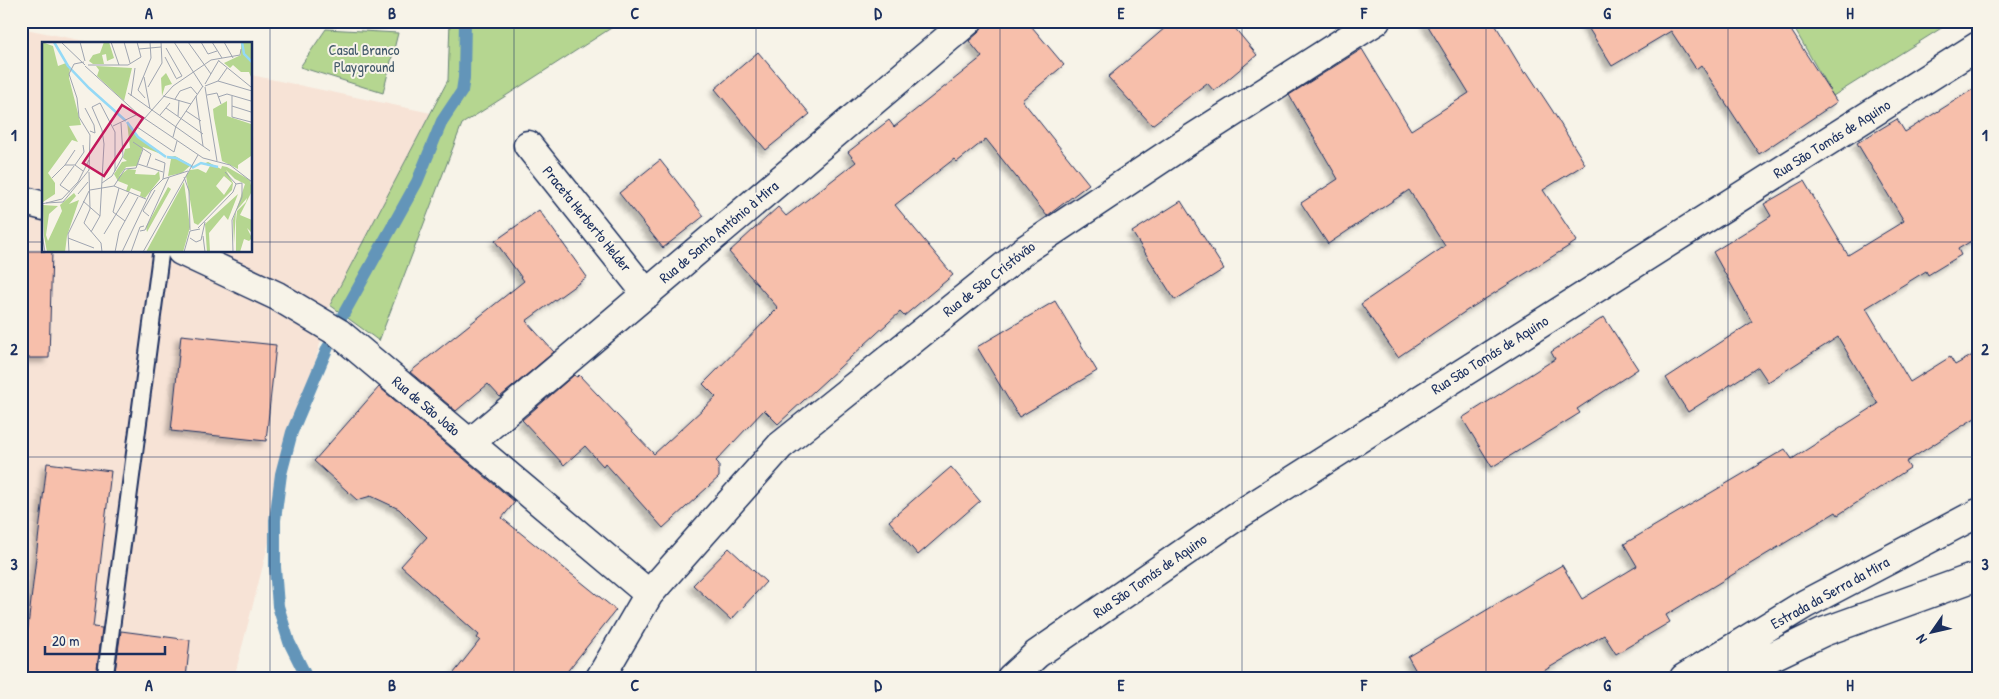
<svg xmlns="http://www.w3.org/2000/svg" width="1999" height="699" viewBox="0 0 1999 699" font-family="'Patrick Hand',sans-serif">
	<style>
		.built { fill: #f7e3d6 }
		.green { fill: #b5d690; stroke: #688277 }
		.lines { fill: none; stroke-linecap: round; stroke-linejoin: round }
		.stream { stroke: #6495b9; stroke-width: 12 }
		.building { fill: #f7bfab; stroke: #1b2f5e; filter: url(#shadow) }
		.lane-casing { stroke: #1b2f5e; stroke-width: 19 }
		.street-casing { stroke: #1b2f5e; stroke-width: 31 }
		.secondary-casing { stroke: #1b2f5e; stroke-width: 31 }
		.lane { stroke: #f7f3e8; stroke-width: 15 }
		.street { stroke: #f7f3e8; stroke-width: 28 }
		.secondary { stroke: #f7f3e8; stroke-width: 28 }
		.grid { fill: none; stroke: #1b2f5e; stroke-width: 1; stroke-opacity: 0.55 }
		.labels { text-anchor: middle; stroke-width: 4; stroke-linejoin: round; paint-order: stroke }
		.park-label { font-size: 15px; fill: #42596a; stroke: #f7f3e8 }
		.street-label { font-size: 15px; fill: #1b2f5e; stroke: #f7f3e8 }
		.inset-river { fill: none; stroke: #94d9f6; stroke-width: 2.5 }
		.inset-road { fill: none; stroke: #9fa5b1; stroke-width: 1 }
		.view { fill: #c2185b; fill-opacity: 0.15; stroke: #c2185b; stroke-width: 2.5 }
		.inset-edge { fill: none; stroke: #1b2f5e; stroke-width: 2.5 }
		.neatline { fill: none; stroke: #1b2f5e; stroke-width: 2 }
		.grid-label { font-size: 16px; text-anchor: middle; font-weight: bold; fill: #1b2f5e }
	</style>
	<defs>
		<filter id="shadow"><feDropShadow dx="-4.5" dy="4.5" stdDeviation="2.5" flood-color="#0004"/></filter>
	</defs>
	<rect width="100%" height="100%" fill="#f7f3e8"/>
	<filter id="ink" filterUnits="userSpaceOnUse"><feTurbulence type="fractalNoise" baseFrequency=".02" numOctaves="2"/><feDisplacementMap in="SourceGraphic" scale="10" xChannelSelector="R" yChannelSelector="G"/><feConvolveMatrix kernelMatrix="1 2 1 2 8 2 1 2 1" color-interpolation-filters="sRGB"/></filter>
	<g filter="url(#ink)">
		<path class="built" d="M21,28L99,44H44V251H251V75L431,113L330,305L234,678H21Z"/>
		<path class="green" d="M450,21H622L462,124L379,341L330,305L448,80Z
			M1790,21H1950L1951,22L1833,96Z
			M326,29L398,33L383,93L300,67Z"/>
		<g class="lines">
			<path class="stream" d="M343,315L417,182L442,121L462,91L464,78L465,21
				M307,678L289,642L278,606L275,567V520L281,474L292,432L328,347"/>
		</g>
		<path class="building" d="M983,21H1027L1064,65L1022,100L1089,184L1047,216L986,139L957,162L954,159L895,205L953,275L904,316L900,312L778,424L764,410L716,461L719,464V477L663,528L605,463L603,466L585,446L564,465L522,420L574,375L577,377L579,375L654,454L716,397L703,384L778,308L729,252L778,207L786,216L856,162L848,152L889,120L894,127L982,57L969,41L978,33L982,27Z
			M1173,21H1229L1257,55L1214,91L1207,83L1152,125L1108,77Z
			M1425,21H1493L1525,74L1527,72L1552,110L1585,164L1543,190L1577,241L1466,311L1398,357L1361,304L1445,246L1409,190L1328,244L1301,203L1338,179L1289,95L1362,49L1411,130L1469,93Z
			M1584,21H1785L1837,102L1759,154L1701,65L1696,69L1671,31L1612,66Z
			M758,52L810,114L766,150L715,89Z
			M1978,86V237L1958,249L1961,255L1928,275L1926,271L1866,308L1910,382L1950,357L1955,365L1978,352V416L1906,462L1910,468L1838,515L1836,512L1666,615L1670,622L1616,654L1604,635L1532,678H1420L1408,657L1562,565L1582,599L1637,566L1624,544L1785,449L1792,459L1878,404L1838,337L1768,382L1758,367L1688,412L1666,378L1752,322L1713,252L1771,216L1764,204L1804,181L1848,255L1904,221L1857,143L1897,119L1905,132Z
			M660,160L704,216L663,248L619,193Z
			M1181,201L1224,269L1175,300L1132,232Z
			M539,210L587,277L526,321L554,352L500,397L488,384L456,411L410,372L524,281L495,241Z
			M21,251H52L49,358H21Z
			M1055,301L1097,371L1019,417L977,347Z
			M1604,317L1638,369L1577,409L1580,413L1492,467L1462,418L1555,359L1551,352Z
			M181,335L276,345L266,441L171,431Z
			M379,387L515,502L502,518L616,610L562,678H450L480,640L477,638L479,635L401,566L427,537L399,509L371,496L357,500L314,461Z
			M47,463L111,471L93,627L102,628L96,678H22Z
			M951,467L980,501L918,555L889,521Z
			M729,548L766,582L731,620L693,585Z
			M121,631L190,640L186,678H114Z"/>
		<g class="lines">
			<defs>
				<path id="lane" d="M105,678L161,251"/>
				<path id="street" d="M528,145L647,294
					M21,200L44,206
					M181,251L277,296L339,333L649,594
					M470,443L968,21
					M600,678L649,594L780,446L1026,249L1182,145L1376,21
					M1011,678L1037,654L1237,516L1978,46"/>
				<path id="secondary" d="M1684,678L1805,604L1978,513
					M1727,678L1823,632L1978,576"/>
			</defs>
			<use href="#lane" class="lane-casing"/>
			<use href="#street" class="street-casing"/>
			<use href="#secondary" class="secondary-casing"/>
			<use href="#lane" class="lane"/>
			<use href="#street" class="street"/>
			<use href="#secondary" class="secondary"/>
		</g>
	</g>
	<path class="grid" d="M270,21V678M514,21V678M756,21V678M1000,21V678M1242,21V678M1486,21V678M1728,21V678M21,242H44M251,242H1978M21,457H1978"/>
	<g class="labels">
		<g class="park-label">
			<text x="364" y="55">Casal Branco<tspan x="364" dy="17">Playground</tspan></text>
		</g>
		<g class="street-label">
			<text transform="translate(1832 139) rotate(-32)" y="5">Rua São Tomás de Aquino</text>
			<text transform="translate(587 219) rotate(51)" y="5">Praceta Herberto Helder</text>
			<text transform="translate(719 232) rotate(-40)" y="5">Rua de Santo António à Mira</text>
			<text transform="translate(989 279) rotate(-38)" y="5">Rua de São Cristóvão</text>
			<text transform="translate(1490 355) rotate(-32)" y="5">Rua São Tomás de Aquino</text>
			<text transform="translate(426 406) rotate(40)" y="5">Rua de São João</text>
			<text transform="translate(1150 576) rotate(-35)" y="5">Rua São Tomás de Aquino</text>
			<text transform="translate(1830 593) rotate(-29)" y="5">Estrada da Serra da Mira</text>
		</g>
	</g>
	<g transform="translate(42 42)">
		<rect width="210" height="210" fill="#f7f3e8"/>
		<path d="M0,0L11,4L16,24L24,21L28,25L27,36L39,83L27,84L36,100L30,98L6,131L13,141V152L1,160ZM62,0H67L72,16L65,19L64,12L60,13L62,22H51L47,19L51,13L58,11ZM199,0H210L209,35L207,30H199L191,23L188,26L182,21L199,13ZM54,24L90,26L82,59L55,34L57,28ZM124,31L130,42L123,44L120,54L119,36ZM185,59V74L209,82L210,85V119L209,114L196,123V127L180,119L172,76L171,67ZM85,80L96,95L124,114L101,105L95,124L84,125L77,134L86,127L94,128L93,132L113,133L117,129L118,137L103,156L98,154L99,150L89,146L87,150L84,149L86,143L76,139L72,132L80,120L85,119L81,116L83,107L88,106ZM133,114L149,123L140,131L126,134L129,117L124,116ZM166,120L179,127L180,124L185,125L208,138L210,149L198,173L210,178V191L205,186L210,196L207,199L202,197L198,210H194V179L195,169L204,160L205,156L194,169L192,202L191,178L203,142L193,137L184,128L191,141L190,148L156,183L152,181L144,134L148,128L156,127L164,131L168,124L161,122ZM182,134L190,141L182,153L174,144ZM142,140L148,185L141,210H104ZM126,145L129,147L105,190L104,185ZM32,151L34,154L27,162L37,158L25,194L23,210H5L2,194L1,163L16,164L7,172L4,193L6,199L20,169L18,163ZM196,152L186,178L182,173L167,191L168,210H165L163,182Z" fill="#b5d690" fill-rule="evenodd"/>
		<path class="inset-river" d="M12,0L26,24L47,46L84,79M200,0L202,12L210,20M85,80L96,95L124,115M125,115L134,116L151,125M150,126L159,121L176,125"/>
		<path class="inset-road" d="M19,0L43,23M38,0L43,19M69,0L77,23M82,0L88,21M132,0L161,45M146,0L169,32M159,0L166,12L175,9M170,0L180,16M182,0L191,16M124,6L140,34L134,37M97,7L119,5M123,15L134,36M177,19L209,45M46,23H86L99,15L95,0M43,24L96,72L161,116L188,123L210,140M102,35L108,67M210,36V82M176,39L210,49M163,42L177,18M163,44L176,39L185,26M106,45L120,21L119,0M163,45L175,119M86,51L168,109M165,53L175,51L179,62M89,54L93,26M121,54L149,62M154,54L161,104M190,54V75L209,80M176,55L185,52L209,59M103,56L96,48L109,16L108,0M133,57L138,49L149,45L155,52M190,64L209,70M43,66L52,83L53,91L48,89M124,66L161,92M144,69L159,79M118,73L128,61M136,74L137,58M71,84L96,72M131,95L134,84L161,44M135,99L132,110L95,85L131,44L169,18L198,13L199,7M91,100L109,112L105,124M113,117L123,121L121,137M96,122L121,130M23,123L33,108M33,123L42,110L41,103M47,130L48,167L42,181L59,201L60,210M183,130L194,142M142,135L147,149L148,188M10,136L23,123H33L41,129M60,141L70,134L81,114L79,81M72,144L104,157M77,146L71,170L83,179M48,148L72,144L83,127L94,126L101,107M28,150L18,143L32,124M36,152L46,140M20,157L36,140L47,118M41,159L58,174M21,160L47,128L48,93L37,75L35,56L27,32L32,22L42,20M4,161L21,160M0,162L20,157M107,174L101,169L113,148M156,186L191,150L194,142L200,141V155L190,178L191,210M98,189L103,188L127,135M49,190L58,174L62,102L60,88L50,65L58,61L73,90V129M0,192L3,210M62,192L87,151M161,194L163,210M26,196L52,206M148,196L154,200L159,198L163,180M27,210L26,192L47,149M73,210L77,190L96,155M80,210L109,149L121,137L146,129M89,210L98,185L102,184M101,210L156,113M142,210L148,189L158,187"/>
		<path class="view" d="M80,63L101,76L62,134L41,121Z"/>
		<rect width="210" height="210" class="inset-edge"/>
	</g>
	<rect width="1999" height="699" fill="none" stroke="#f7f3e8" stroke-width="55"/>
	<g transform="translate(1932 632) rotate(236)" stroke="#f7f3e8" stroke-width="4" paint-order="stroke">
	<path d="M0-4L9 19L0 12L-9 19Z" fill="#1b2f5e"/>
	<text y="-8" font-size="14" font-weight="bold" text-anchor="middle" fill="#1b2f5e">N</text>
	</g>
	<path d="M45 646v8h120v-8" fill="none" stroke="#1b2f5e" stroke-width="2.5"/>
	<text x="52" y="646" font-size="15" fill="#1b2f5e" stroke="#f7f3e8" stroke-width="4" paint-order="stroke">20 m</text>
	<rect x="28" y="28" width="1944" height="644" class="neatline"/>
	<g class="grid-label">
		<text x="149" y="19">A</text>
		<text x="392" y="19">B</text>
		<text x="635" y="19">C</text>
		<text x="878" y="19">D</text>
		<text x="1121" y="19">E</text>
		<text x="1364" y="19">F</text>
		<text x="1607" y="19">G</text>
		<text x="1850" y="19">H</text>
		<text x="14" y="141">1</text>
		<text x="1985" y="141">1</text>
		<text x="14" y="355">2</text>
		<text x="1985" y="355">2</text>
		<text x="14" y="570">3</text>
		<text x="1985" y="570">3</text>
		<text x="149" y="691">A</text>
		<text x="392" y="691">B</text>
		<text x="635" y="691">C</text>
		<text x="878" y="691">D</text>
		<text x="1121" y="691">E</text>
		<text x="1364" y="691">F</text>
		<text x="1607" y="691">G</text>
		<text x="1850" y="691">H</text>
	</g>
</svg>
